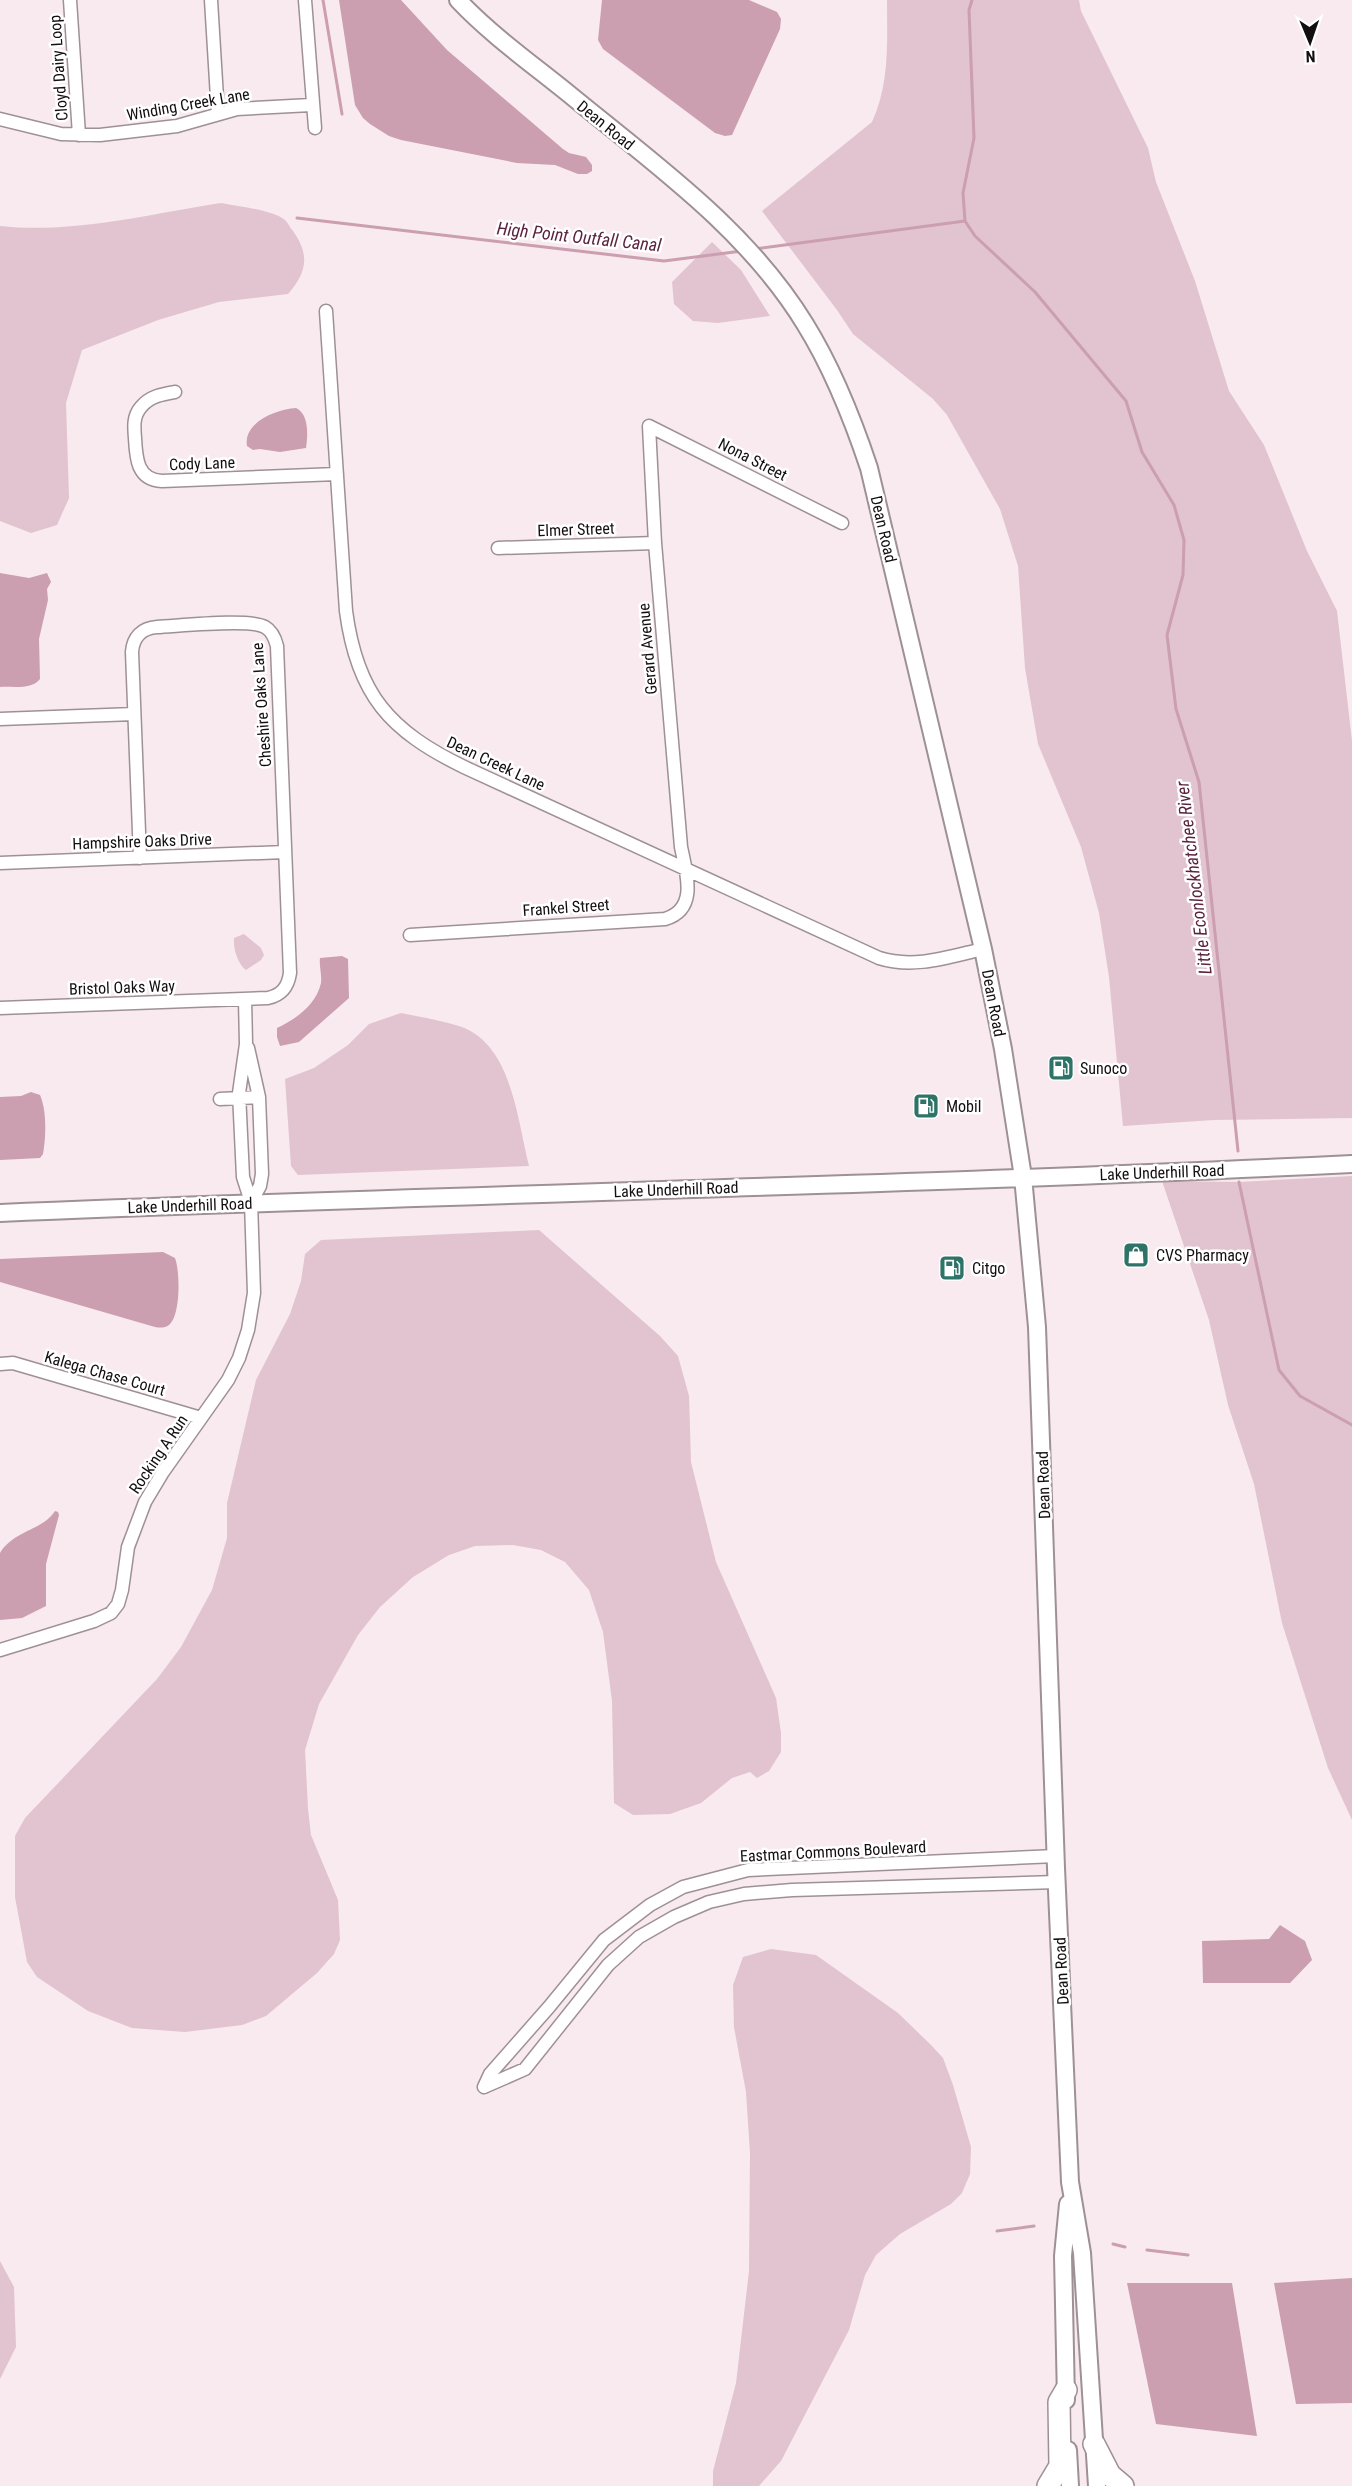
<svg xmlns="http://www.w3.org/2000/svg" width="1352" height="2486" viewBox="0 0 1352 2486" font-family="'Roboto Condensed',sans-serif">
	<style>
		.green { fill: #e1c4cf }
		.water { fill: #cb9eb0 }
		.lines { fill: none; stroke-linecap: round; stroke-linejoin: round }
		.stream { stroke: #cb9eb0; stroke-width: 3 }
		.street-casing { stroke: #9e9196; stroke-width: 15 }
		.secondary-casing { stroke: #9e9196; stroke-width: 20 }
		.highway-casing { stroke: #9e9196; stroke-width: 24 }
		.street { stroke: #fff; stroke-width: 12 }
		.secondary { stroke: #fff; stroke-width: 16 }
		.highway { stroke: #fff; stroke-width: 21 }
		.labels { text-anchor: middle; stroke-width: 5; stroke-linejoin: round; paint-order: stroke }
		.street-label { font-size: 16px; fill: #130e10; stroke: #fff }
		.poi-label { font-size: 16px; fill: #130e10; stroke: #fff; text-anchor: start }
		.water-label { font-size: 18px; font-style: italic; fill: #5c233f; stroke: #fff }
	</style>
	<rect width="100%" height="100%" fill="#f8eaef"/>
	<path class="green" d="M887,0H1079L1081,11L1148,148L1156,182L1195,281L1229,391L1264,445L1307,551L1337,611L1352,741V1118L1214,1120L1123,1126L1109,977L1099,913L1081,847L1038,744L1025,668L1018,566L1000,509L947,415L933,399L853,334L837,310L762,211L872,122C890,83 887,42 887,0Z
		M221,203C236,206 274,210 285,220C288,223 290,228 293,231C310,255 307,272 288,294L219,302L158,320L82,350L66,403L69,498L57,525L31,533L0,521V226C73,234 149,214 221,203Z
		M712,242L741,270L770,316L718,323L693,321L674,304L672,282Z
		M244,934L261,948L264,955L261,960L246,970C238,964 233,949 234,938Z
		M401,1013C420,1017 440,1020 459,1026C512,1043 517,1119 529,1166L298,1175L291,1166L285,1079L314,1068L348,1045L369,1024Z
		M1352,1176V1820L1328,1768L1282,1623L1254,1484L1228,1405L1209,1320L1162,1181L1239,1182Z
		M539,1230L660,1336L678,1356L689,1396L691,1462L716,1562L776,1698L781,1733V1752L769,1771L757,1778L750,1772L732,1778L701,1803L670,1814L633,1815L614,1803L612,1701L603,1632L589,1590L565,1562L541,1550L513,1545L475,1546L449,1555L413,1577L380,1607L358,1635L319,1704L305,1750L308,1809L311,1835L338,1900L340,1940L334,1954L317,1973L266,2016L242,2025L185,2032L132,2028L88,2011L37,1977L27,1962L15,1897V1836L25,1818L157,1679L181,1647L212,1590L227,1538V1503L256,1380L290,1314L301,1281L305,1254L321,1240Z
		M771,1949L816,1955L898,2013L931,2045L943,2058L953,2085L971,2147L970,2174L962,2193L951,2204L900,2234L876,2255L865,2275L849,2330L781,2461L759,2486H713V2471L736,2383L749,2271L750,2153L746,2092L734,2027L733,1985L743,1957Z
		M0,2261L14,2287L16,2347L0,2379Z"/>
	<path class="water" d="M339,0H401L447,50L563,149L569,153L586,157L592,165V171L587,174H578L555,165L517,163L401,140L389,136L370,124L363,118L355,105Z
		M602,0H749L777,12L781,19L780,29L732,135L725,136L715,133L603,49L598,40Z
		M296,408C309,414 308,435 306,448L280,452L260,449L253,450L247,446C243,422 277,409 296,408Z
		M0,573L29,578L47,573L51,582L47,589L48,600L39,639L40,679C32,690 13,686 0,687Z
		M342,956L348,959L349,998L299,1042L280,1046L277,1037V1028C296,1019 316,1005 321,983C322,975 319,966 320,958Z
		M31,1092L40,1095C47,1111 46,1137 43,1154L40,1158L0,1160V1097L21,1096Z
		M163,1252L175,1258C180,1271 181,1315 169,1325C165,1328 160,1328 155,1327L0,1282V1259Z
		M55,1511L58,1512L59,1515L46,1564V1606L22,1618L0,1620V1553C14,1530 42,1531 55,1511Z
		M1280,1925L1305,1941L1312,1960L1290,1983H1203L1202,1941L1269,1939Z
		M1352,2278V2403L1296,2404L1274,2283Z
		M1127,2283H1232L1257,2436L1156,2424Z"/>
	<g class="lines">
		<path class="stream" d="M323,0L342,114
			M972,0L969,10L974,138L963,193L965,221L975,236L1035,292L1126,401L1142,452L1174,505L1184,540L1183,575L1167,635L1176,709L1199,782L1238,1151
			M297,218L664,261L742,251
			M754,249L965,221
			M1239,1182L1279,1370L1300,1396L1352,1425
			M997,2231L1034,2226
			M1113,2244L1125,2247
			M1147,2250L1188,2255"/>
		<defs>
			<path id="street" d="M70,0L79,135
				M211,0L218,114
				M305,0L315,128
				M0,119L61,134L100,135L177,126L237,109L311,105
				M326,311L346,611C357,695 390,731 464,767L879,958C914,969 948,957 983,949
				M175,392C163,394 150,396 141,407C133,416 134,427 135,438C136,458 137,480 162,481L337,474
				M498,548L655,543
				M0,719L134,714
				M0,863L285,852
				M410,935L665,919C699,909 686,872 681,847L655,543L649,426L842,523
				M0,1008L268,998C282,995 288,987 290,973L277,646C275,638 272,631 265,627C250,618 179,626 157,627C142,628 133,637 132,652L140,858
				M248,1048L259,1097L262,1174L260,1186L251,1202
				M220,1099L259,1097
				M0,1364L13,1363L201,1418
				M0,1650L94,1621L111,1613L118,1604L122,1590L128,1547L145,1502L163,1472L228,1380L239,1358L248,1330L254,1293L251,1202L243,1177L239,1093L246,1044L245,999
				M484,2087L490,2074L549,2007L604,1940L650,1905L683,1887L748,1870L1056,1856
				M484,2087L525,2069L608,1965L639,1937L674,1917L709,1902L744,1894L792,1890L1057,1882"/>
			<path id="secondary" d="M458,0C491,35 532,64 569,94C653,163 747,229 805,324C833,369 852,417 869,468L983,949L1003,1049L1023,1177L1037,1327L1056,1868L1070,2182L1082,2253L1097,2486
				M0,1213C451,1194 902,1186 1352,1164
				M1066,2400L1063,2256L1068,2204
				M1068,2450L1070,2486"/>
			<path id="highway" d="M1094,2444L1110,2475L1123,2486
				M1048,2486L1060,2466L1059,2402L1066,2390"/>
		</defs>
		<use href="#street" class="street-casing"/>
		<use href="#secondary" class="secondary-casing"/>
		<use href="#highway" class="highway-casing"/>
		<use href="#street" class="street"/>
		<use href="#secondary" class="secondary"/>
		<use href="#highway" class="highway"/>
	</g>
	<defs>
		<symbol id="fuel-square" viewBox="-11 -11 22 22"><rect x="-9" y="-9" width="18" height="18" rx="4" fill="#2d7368" stroke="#fff"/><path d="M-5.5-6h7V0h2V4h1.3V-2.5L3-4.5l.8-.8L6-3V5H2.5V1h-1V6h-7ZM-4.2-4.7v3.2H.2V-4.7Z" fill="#fff"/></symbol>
		<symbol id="shop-square" viewBox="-11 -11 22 22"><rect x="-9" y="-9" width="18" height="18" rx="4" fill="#2d7368" stroke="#fff"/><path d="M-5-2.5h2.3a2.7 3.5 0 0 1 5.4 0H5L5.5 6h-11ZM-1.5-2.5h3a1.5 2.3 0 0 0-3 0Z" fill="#fff"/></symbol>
	</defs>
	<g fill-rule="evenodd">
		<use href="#fuel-square" x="1046" y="1053" width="30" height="30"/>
		<use href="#fuel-square" x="911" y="1091" width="30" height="30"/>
		<use href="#shop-square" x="1121" y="1240" width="30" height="30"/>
		<use href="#fuel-square" x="937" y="1253" width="30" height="30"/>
	</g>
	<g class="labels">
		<g class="street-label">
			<text transform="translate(58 68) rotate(-94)" y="6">Cloyd Dairy Loop</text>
			<text transform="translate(188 104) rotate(-10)" y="6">Winding Creek Lane</text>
			<text transform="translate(606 125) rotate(39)" y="6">Dean Road</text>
			<text transform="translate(753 459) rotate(27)" y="6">Nona Street</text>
			<text transform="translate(202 463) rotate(-2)" y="6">Cody Lane</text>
			<text transform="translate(576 529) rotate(-2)" y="6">Elmer Street</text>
			<text transform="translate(884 529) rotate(77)" y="6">Dean Road</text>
			<text transform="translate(647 649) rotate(-95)" y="6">Gerard Avenue</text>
			<text transform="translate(261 705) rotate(-94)" y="6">Cheshire Oaks Lane</text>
			<text transform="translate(496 763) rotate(25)" y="6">Dean Creek Lane</text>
			<text transform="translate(142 841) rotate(-2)" y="6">Hampshire Oaks Drive</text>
			<text transform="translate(566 907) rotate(-4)" y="6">Frankel Street</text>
			<text transform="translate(122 987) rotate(-2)" y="6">Bristol Oaks Way</text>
			<text transform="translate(994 1003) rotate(79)" y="6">Dean Road</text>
			<text transform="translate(1162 1172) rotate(-2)" y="6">Lake Underhill Road</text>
			<text transform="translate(676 1189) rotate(-2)" y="6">Lake Underhill Road</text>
			<text transform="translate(190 1205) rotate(-2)" y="6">Lake Underhill Road</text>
			<text transform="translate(105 1373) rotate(16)" y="6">Kalega Chase Court</text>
			<text transform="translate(158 1454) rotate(-56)" y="6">Rocking A Run</text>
			<text transform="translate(1043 1485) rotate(-92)" y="6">Dean Road</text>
			<text transform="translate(833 1851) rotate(-3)" y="6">Eastmar Commons Boulevard</text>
			<text transform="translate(1061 1971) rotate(-93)" y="6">Dean Road</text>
		</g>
		<g class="poi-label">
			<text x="1080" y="1074">Sunoco</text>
			<text x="946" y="1112">Mobil</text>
			<text x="1156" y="1261">CVS Pharmacy</text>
			<text x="972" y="1274">Citgo</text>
		</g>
		<g class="water-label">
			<text transform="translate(579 237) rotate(6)" y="6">High Point Outfall Canal</text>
			<text transform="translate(1194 878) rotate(-97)" y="6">Little Econlockhatchee River</text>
		</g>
	</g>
	<g transform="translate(1310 42) rotate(178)" stroke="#ffffff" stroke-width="4.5" paint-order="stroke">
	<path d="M0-4.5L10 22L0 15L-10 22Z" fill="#130e10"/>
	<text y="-9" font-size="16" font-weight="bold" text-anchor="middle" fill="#130e10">N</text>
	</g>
</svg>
